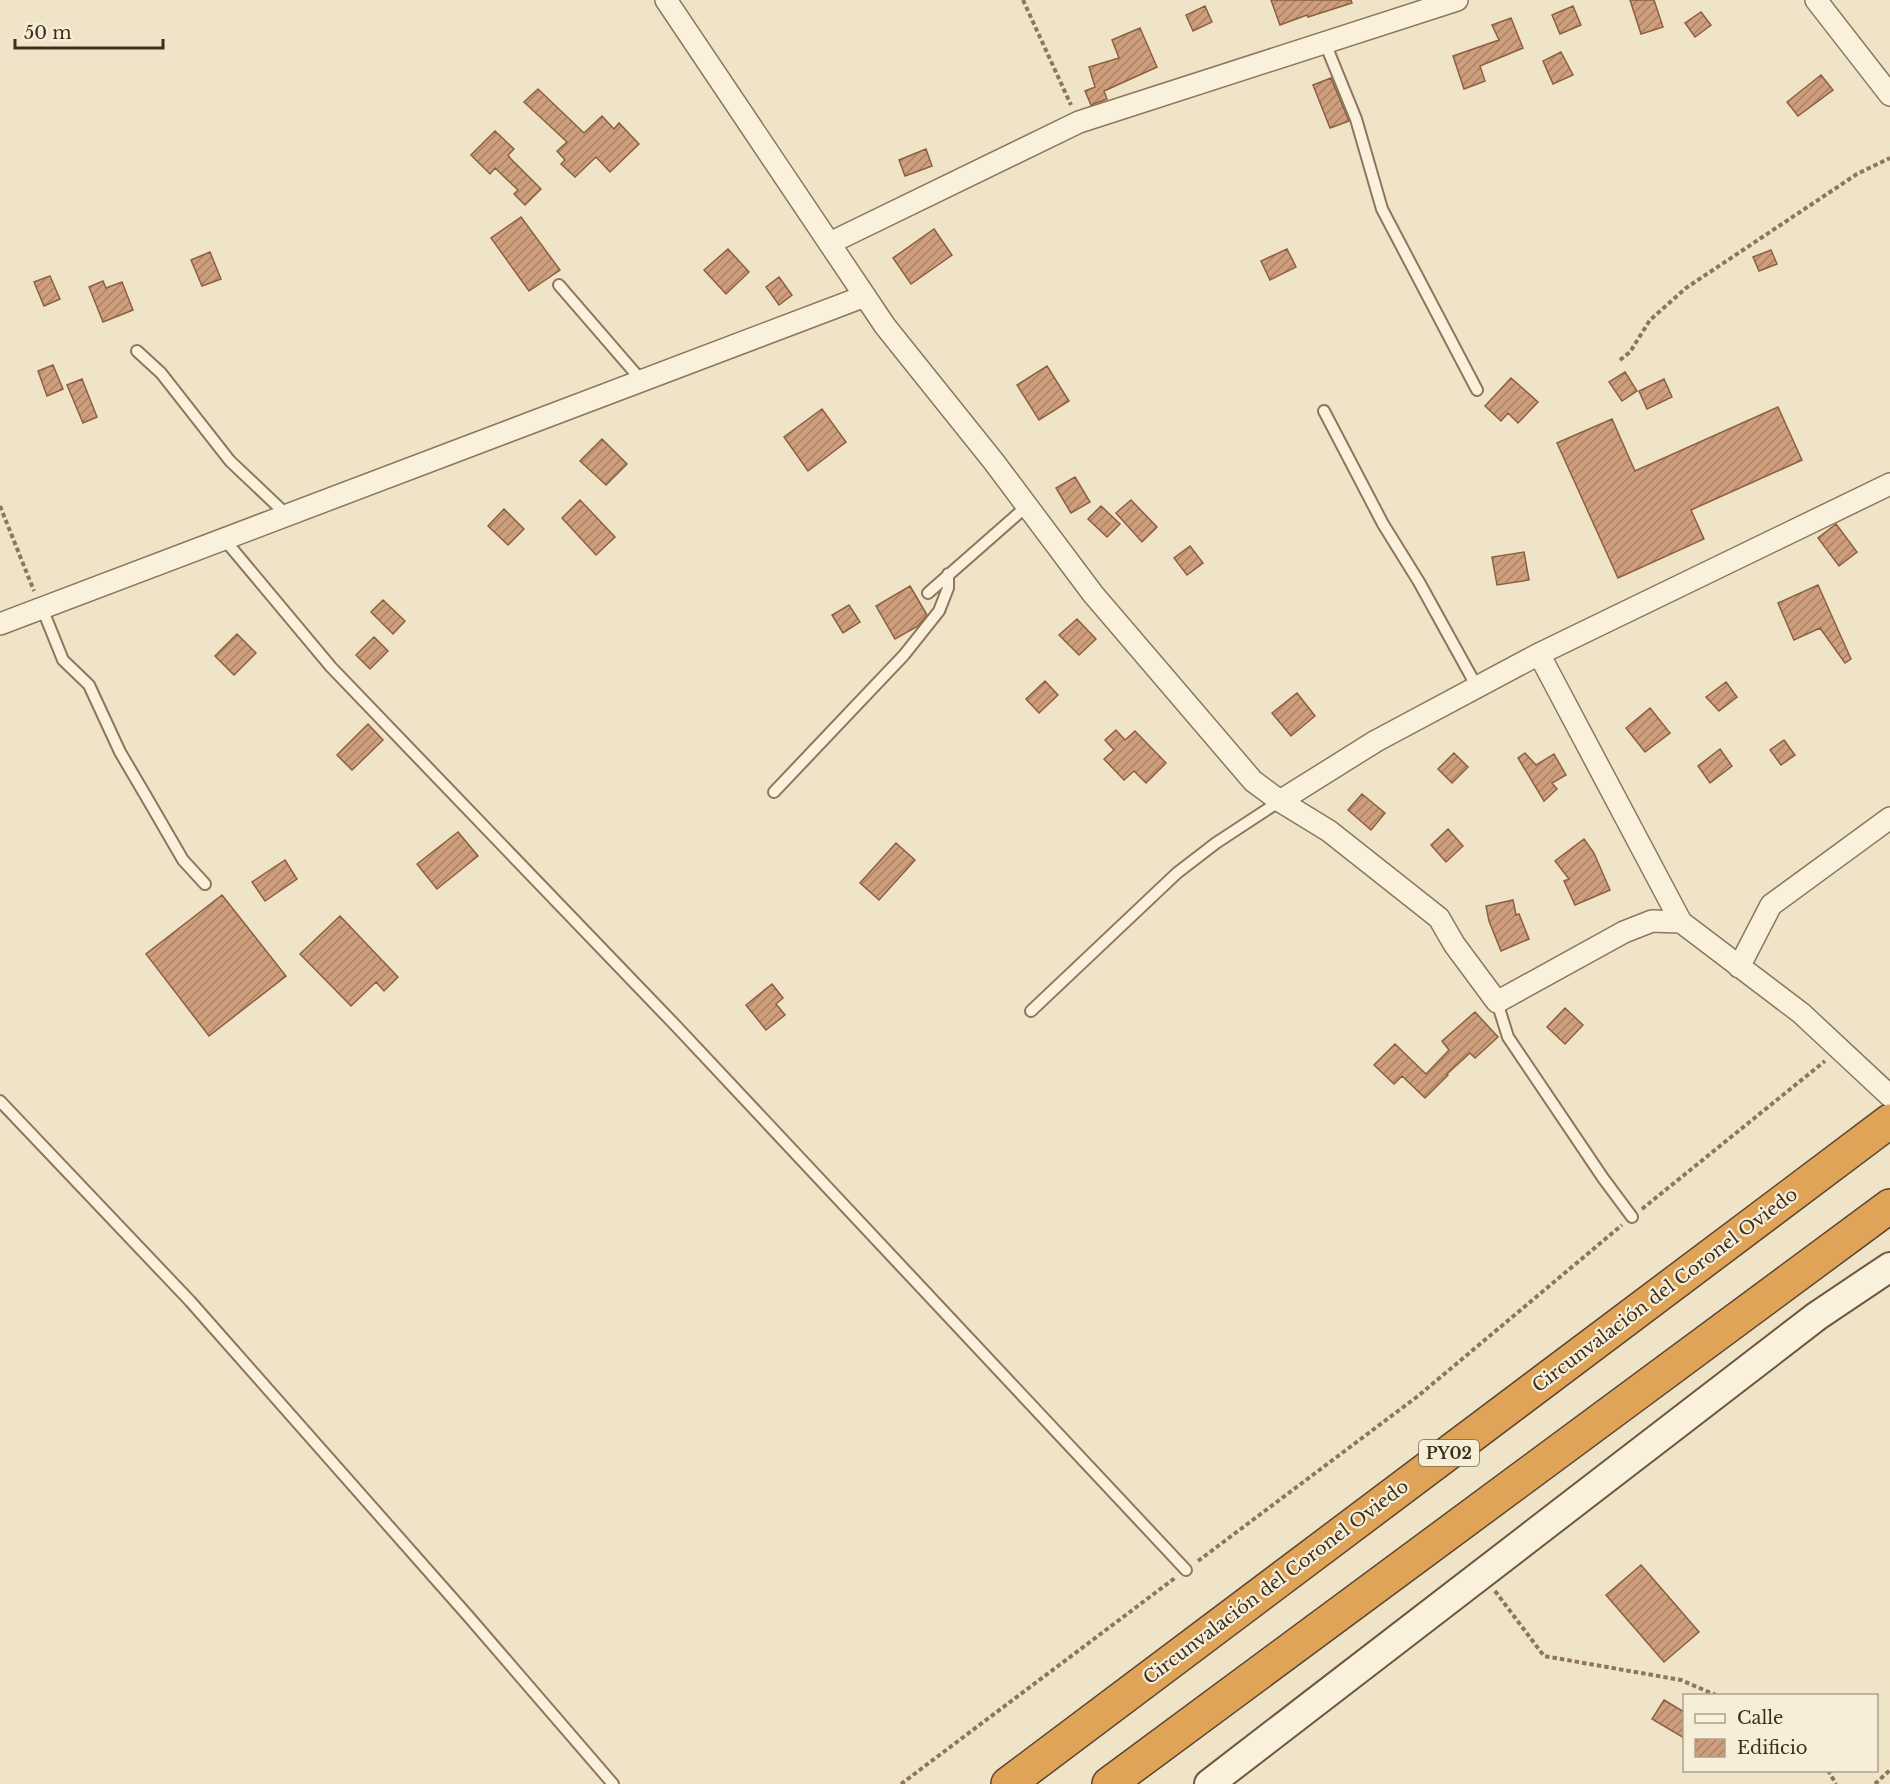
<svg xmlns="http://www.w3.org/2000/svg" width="1890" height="1784" viewBox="0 0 1890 1784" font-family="'Libre Baskerville',serif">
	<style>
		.building { fill: url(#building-hatch); stroke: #8d5f41; stroke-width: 1.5 }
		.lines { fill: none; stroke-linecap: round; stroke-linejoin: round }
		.lane-casing { stroke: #8d765c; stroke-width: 14 }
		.street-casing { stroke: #8d765c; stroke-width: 24 }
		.secondary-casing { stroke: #6f573f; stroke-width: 32 }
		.highway-casing { stroke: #5b4430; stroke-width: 36 }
		.path { stroke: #8d765c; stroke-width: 4; stroke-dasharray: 4.5 3; stroke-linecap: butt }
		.lane { stroke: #faf1dc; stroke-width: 10 }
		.street { stroke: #faf1dc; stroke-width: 21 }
		.secondary { stroke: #faf1dc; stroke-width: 28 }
		.highway { stroke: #e0a458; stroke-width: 33 }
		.labels { text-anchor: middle; stroke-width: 4.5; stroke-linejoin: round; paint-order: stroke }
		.shield { fill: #f7eed8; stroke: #756857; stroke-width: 1.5 }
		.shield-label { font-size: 16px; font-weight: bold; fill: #3d2e20 }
		.street-label { font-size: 18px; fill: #3d2e20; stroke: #f7eed8 }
	</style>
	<defs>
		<pattern id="building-hatch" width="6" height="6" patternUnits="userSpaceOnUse" patternTransform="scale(1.5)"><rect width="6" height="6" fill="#cf9f7d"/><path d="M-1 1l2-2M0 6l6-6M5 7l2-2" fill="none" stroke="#a98266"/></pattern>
	</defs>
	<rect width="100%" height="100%" fill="#f0e4c8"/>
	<path class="building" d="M1271,0H1351L1352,3L1308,17L1307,15L1280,25Z
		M1630,0H1654L1663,27L1641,34Z
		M1205,6L1212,22L1193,31L1186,15Z
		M1573,6L1581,25L1560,34L1552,15Z
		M1701,12L1711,25L1695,37L1685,23Z
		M1511,18L1523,48L1480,66L1485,81L1464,89L1453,56L1499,40L1492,25Z
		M1140,28L1157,67L1104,91L1107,99L1091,105L1085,91L1095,87L1089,67L1119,58L1112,40Z
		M1561,52L1573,75L1553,84L1543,61Z
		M1821,75L1833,90L1798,116L1787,102Z
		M1331,78L1349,121L1330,128L1313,85Z
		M538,89L584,133L602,116L614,129L619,123L639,144L610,172L596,157L575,177L561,164L565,160L557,151L567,142L524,102Z
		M495,131L514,149L508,155L511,159L541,189L525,205L514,194L518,190L495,168L490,174L471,155Z
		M926,149L932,166L905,176L899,160Z
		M521,217L560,270L529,291L491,238Z
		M934,229L952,255L911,284L893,258Z
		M728,249L749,272L726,294L704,270Z
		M1287,249L1296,267L1270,280L1261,261Z
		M1771,250L1777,264L1759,271L1753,257Z
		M210,252L221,279L202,286L191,260Z
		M50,276L60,299L44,306L34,282Z
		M779,277L792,295L779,305L766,287Z
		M103,281L106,288L122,282L133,310L103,322L89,287Z
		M53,365L63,389L47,396L38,371Z
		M1047,366L1069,401L1039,420L1017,385Z
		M1625,372L1637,391L1622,401L1609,382Z
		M1511,378L1538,402L1518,423L1508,413L1501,421L1485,406Z
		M82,379L97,417L83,423L67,385Z
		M1664,379L1672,397L1647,409L1639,391Z
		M1778,407L1802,460L1691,510L1704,539L1618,578L1557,443L1612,419L1635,471Z
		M822,409L846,442L808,471L784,437Z
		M602,439L627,464L606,485L580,461Z
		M1075,477L1090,502L1071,513L1056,488Z
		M580,500L615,537L596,555L562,518Z
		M1131,500L1157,527L1142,542L1116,513Z
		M1101,506L1120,524L1107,537L1088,519Z
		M504,509L524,529L508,545L488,526Z
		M1836,524L1857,552L1839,566L1818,538Z
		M1190,546L1203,563L1187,575L1174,558Z
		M1524,552L1529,580L1497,585L1492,557Z
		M1818,585L1851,659L1845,663L1820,628L1794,640L1778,603Z
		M910,586L927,615L918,626L895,639L876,606Z
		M383,600L405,621L393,634L371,612Z
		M849,605L860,622L843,633L832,615Z
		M1077,619L1096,639L1079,655L1059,635Z
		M237,634L256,653L234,675L215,656Z
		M374,637L388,651L370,669L356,655Z
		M1045,681L1058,695L1039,713L1026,699Z
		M1726,682L1737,697L1719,711L1706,697Z
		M1297,693L1315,716L1291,736L1272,713Z
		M1650,708L1670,733L1645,752L1626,728Z
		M368,724L383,740L352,770L337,755Z
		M1116,730L1125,740L1135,731L1166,763L1146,783L1134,771L1124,780L1104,759L1114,750L1105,740Z
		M1784,740L1795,755L1781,765L1770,750Z
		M1720,749L1732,766L1710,783L1698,766Z
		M1454,753L1468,767L1452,783L1438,769Z
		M1525,753L1536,765L1554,754L1566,775L1552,783L1557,789L1544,801L1518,758Z
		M1362,794L1385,813L1371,830L1348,810Z
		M1448,829L1463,846L1446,862L1431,845Z
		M458,832L478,856L437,889L417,864Z
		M1584,839L1594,853L1610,890L1575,905L1564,881L1569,879L1555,861Z
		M896,843L915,860L879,900L860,883Z
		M285,860L297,879L265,901L252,882Z
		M222,895L286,976L209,1036L146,954Z
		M1513,900L1516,915L1519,914L1529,939L1501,951L1489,921L1486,906Z
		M340,916L398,977L384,991L376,982L351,1006L300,954Z
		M772,984L783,998L776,1004L785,1015L766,1030L746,1005Z
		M1565,1008L1583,1025L1565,1044L1547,1027Z
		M1475,1012L1498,1037L1475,1058L1470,1053L1447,1074L1448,1075L1425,1098L1402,1076L1394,1084L1374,1065L1395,1044L1426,1074L1449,1050L1442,1041Z
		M1641,1565L1699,1632L1664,1662L1606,1595Z
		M1664,1700L1684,1712V1738L1652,1719Z"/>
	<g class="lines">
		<defs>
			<path id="lane" d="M1325,43L1356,119L1382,209L1477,390
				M559,285L642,381
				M137,351L161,373L230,461L287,515
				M1324,411L1383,524L1419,582L1477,687
				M224,539L331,667L677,1027L1186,1570
				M928,593L1027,506
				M42,608L63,660L89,685L120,752L147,798L183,860L205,884
				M774,792L904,655L939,611L948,588V574
				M1497,1002L1508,1037L1603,1178L1632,1217
				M1031,1011L1177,873L1216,843L1280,801
				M0,1101L190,1301L469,1617L613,1784"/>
			<path id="street" d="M666,0L885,326L994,462L1093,594L1253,781L1280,801L1329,831L1439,918L1454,944L1497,1002L1624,932L1652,921L1681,922
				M1816,0L1890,95
				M830,243L1079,122L1457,0
				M0,624L865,296
				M1539,654L1681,922L1801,1013L1890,1096
				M1280,801L1376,741L1539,654L1890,484
				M1739,967L1771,905L1890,818"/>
			<path id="secondary" d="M1209,1784L1817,1316L1890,1267"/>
			<path id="highway" d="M1008,1784L1890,1121
				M1109,1784L1890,1206"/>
		</defs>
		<use href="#lane" class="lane-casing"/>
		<use href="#street" class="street-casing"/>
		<use href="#secondary" class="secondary-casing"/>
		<use href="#highway" class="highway-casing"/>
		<path class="path" d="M1023,0L1071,105
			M1620,360L1630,352L1650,320L1686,288L1857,174L1890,158
			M0,506L34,591
			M1642,1209L1825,1061
			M1198,1561L1418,1396L1622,1225
			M1495,1591L1544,1656L1681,1680L1718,1696
			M1828,1770L1836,1784
			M901,1784L1175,1578
			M1875,1784L1890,1770"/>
		<use href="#lane" class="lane"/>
		<use href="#street" class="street"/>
		<use href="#secondary" class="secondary"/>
		<use href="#highway" class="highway"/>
	</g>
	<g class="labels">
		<rect class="shield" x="1419" y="1440" width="60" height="26" rx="4.5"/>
		<g class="shield-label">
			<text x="1449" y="1459">PY02</text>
		</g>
		<g class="street-label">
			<text transform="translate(1665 1290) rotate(-37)" y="6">Circunvalación del Coronel Oviedo</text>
			<text transform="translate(1276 1582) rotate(-37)" y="6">Circunvalación del Coronel Oviedo</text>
		</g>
	</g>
	<rect x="1683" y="1694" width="195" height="78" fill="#f7eed8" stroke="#ada18e" stroke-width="1.5"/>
	<rect x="1695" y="1714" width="30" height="9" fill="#faf1dc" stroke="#ada18e" stroke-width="1.5"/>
	<text x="1737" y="1724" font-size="18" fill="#3d2e20">Calle</text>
	<rect x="1695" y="1739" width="30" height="18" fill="url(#building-hatch)" stroke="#ada18e" stroke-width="1.5"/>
	<text x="1737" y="1754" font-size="18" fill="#3d2e20">Edificio</text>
	<path d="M15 39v9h148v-9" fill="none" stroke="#3d2e20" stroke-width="3"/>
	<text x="24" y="39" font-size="18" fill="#3d2e20" stroke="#f7eed8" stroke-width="4.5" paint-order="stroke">50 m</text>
</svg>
